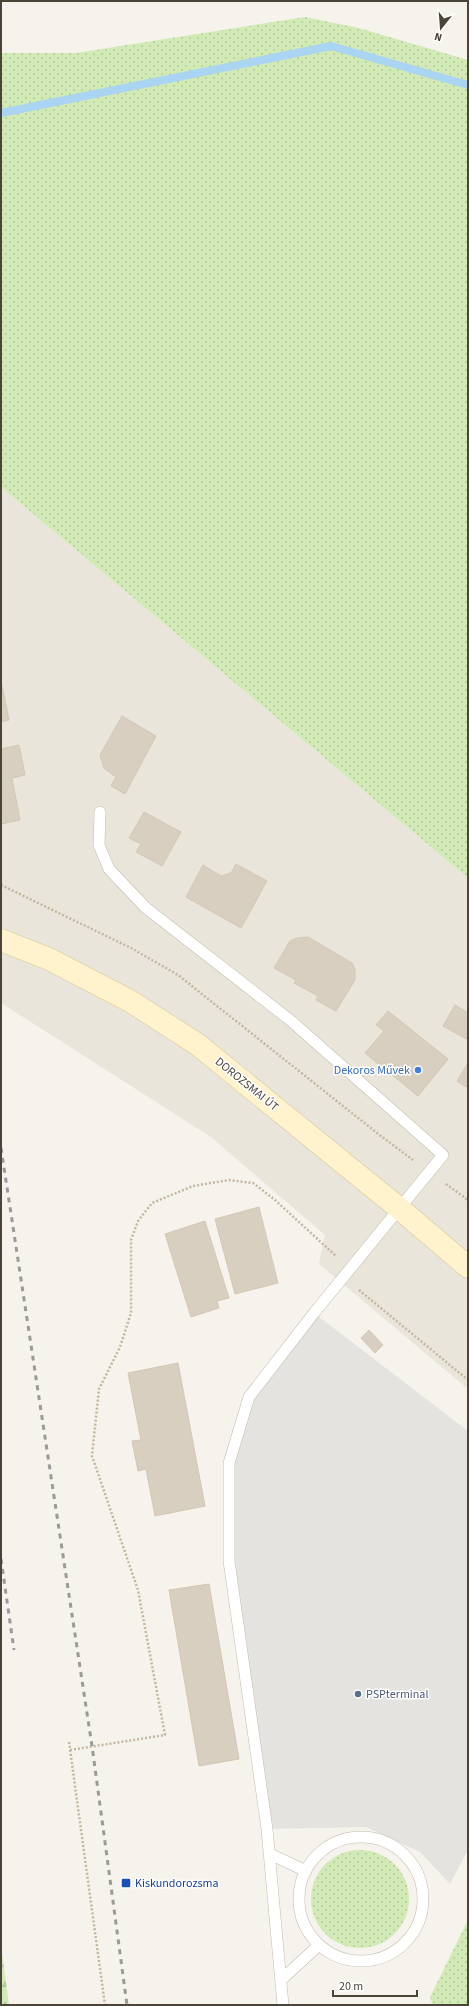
<svg xmlns="http://www.w3.org/2000/svg" width="469" height="2006" viewBox="0 0 469 2006" font-family="'Source Sans 3',sans-serif">
	<style>
		.residential { fill: #eae5da }
		.grass { fill: url(#grass-dots) }
		.forest { fill: url(#forest-firs) }
		.parking { fill: #e5e3e0 }
		.lines { fill: none; stroke-linecap: round; stroke-linejoin: round }
		.stream { stroke: #a9d4f2; stroke-width: 8 }
		.building { fill: #d8cfc1; stroke: #d3c7b4 }
		.lane-casing { stroke: #c2bbae; stroke-width: 12 }
		.secondary-casing { stroke: #d6c79b; stroke-width: 23 }
		.path { stroke: #c4b79f; stroke-width: 2.5; stroke-dasharray: 2 2; stroke-linecap: butt }
		.lane { stroke: #fff; stroke-width: 11 }
		.secondary { stroke: #fff3cd; stroke-width: 22 }
		.rail { stroke: #9a9a9a; stroke-width: 3; stroke-dasharray: 5 5; stroke-linecap: butt }
		.shop-dot { fill: #3f7fe0; stroke: #fff; stroke-width: 1.5 }
		.service-dot { fill: #5c6f8a; stroke: #fff; stroke-width: 1.5 }
		.transit-dot { fill: #1a4fb4; stroke: #fff; stroke-width: 1.5 }
		.labels { text-anchor: middle; stroke-width: 3; stroke-linejoin: round; paint-order: stroke }
		.shop-label { font-size: 12px; fill: #366cbe; stroke: #fff; text-anchor: end }
		.street-label { font-size: 12px; fill: #4b4439; stroke: #fff }
		.service-label { font-size: 12px; fill: #4e5e75; stroke: #fff; text-anchor: start }
		.transit-label { font-size: 12px; fill: #164399; stroke: #fff; text-anchor: start }
	</style>
	<defs>
		<pattern id="grass-dots" width="8" height="8" patternUnits="userSpaceOnUse"><rect width="8" height="8" fill="#d2eab5"/><path d="M2 2h.1M6 6h.1" fill="none" stroke="#b6ca9c" stroke-width="1.8" stroke-linecap="round"/></pattern>
		<pattern id="forest-firs" width="22" height="20" patternUnits="userSpaceOnUse"><rect width="22" height="20" fill="#d2eab5"/><path d="M5 1l3.5 6h-7zM16 11l3.5 6h-7z" fill="#b6ca9c"/></pattern>
	</defs>
	<rect width="100%" height="100%" fill="#f6f3ec"/>
	<path class="residential" d="M1,487L468,878V1389L319,1264L325,1235L211,1137L1,1003Z"/>
	<path class="grass" d="M305,17L359,28L468,60V878L1,487V53H76Z
		M311 1899a49 49 0 1 1 98 0a49 49 0 1 1-98 0Z
		M468,1920V2005H433L430,1997Z"/>
	<path class="forest" d="M1,1945L9,2005H1Z"/>
	<path class="parking" d="M314,1313L468,1431V1850L450,1884L420,1852L366,1827L267,1829L229,1561V1463L249,1397Z"/>
	<g class="lines">
		<path class="stream" d="M1,113L331,46L468,85"/>
	</g>
	<path class="building" d="M1,681L9,720L1,722Z
		M122,716L156,736L125,794L111,786L116,777L104,768L100,755Z
		M19,745L25,775L12,778L20,820L1,824V749Z
		M144,812L181,832L162,866L136,852L141,844L129,838Z
		M236,864L267,881L241,928L186,897L203,865L221,876L231,873Z
		M308,937L352,963L355,969V980L336,1011L316,1000L318,996L294,983L296,980L274,968L290,941L297,938Z
		M455,1005L468,1013V1040L443,1026Z
		M388,1011L448,1059L418,1096L365,1053L384,1031L376,1025Z
		M468,1063V1088L457,1081Z
		M259,1207L278,1283L235,1294L215,1219Z
		M205,1221L229,1298L217,1301L219,1308L191,1317L165,1234Z
		M369,1330L383,1345L375,1353L361,1338Z
		M178,1363L205,1506L155,1516L146,1469L138,1471L132,1441L141,1440L128,1373Z
		M209,1584L239,1759L199,1766L169,1590Z"/>
	<g class="lines">
		<defs>
			<path id="lane" d="M100,812L99,845L109,869L146,908L290,1020L443,1155L314,1313L249,1397L229,1463V1561L267,1829L283,2005
				M299 1899a62 62 0 1 1 124 0a62 62 0 1 1-124 0Z
				M270,1854L306,1871
				M281,1980L319,1945"/>
			<path id="secondary" d="M1,940L49,959L130,1001L197,1044L400,1209L468,1267"/>
		</defs>
		<use href="#lane" class="lane-casing"/>
		<use href="#secondary" class="secondary-casing"/>
		<path class="path" d="M1,885L131,948L178,975L377,1133L413,1160
			M446,1184L468,1200
			M359,1290L468,1380
			M69,1742L105,2005
			M70,1750L165,1735L138,1590L92,1456L99,1389L120,1347L131,1313V1240L138,1221L152,1203L193,1186L229,1180L253,1183L275,1200L336,1256"/>
		<use href="#lane" class="lane"/>
		<use href="#secondary" class="secondary"/>
		<path class="rail" d="M1,1148L92,1746L127,2005
			M1,1559L14,1650"/>
	</g>
	<circle class="shop-dot" cx="418" cy="1070" r="4"/>
	<circle class="service-dot" cx="358" cy="1694" r="4"/>
	<rect class="transit-dot" x="121" y="1878" width="10" height="10" rx="2"/>
	<g class="labels">
		<g class="shop-label">
			<text x="410" y="1074">Dekoros Művek</text>
		</g>
		<g class="street-label">
			<text transform="translate(247 1084) rotate(39)" y="4">DOROZSMAI ÚT</text>
		</g>
		<g class="service-label">
			<text x="366" y="1698">PSPterminal</text>
		</g>
		<g class="transit-label">
			<text x="135" y="1887">Kiskundorozsma</text>
		</g>
	</g>
	<rect width="469" height="2006" fill="none" stroke="#4b4439" stroke-width="4"/>
	<g transform="translate(441 28) rotate(197)" stroke="#ffffff" stroke-width="3" paint-order="stroke">
	<path d="M0-3L7 15L0 10L-7 15Z" fill="#4b4439"/>
	<text y="-6" font-size="11" font-weight="bold" text-anchor="middle" fill="#4b4439">N</text>
	</g>
	<path d="M333 1990v6h84v-6" fill="none" stroke="#4b4439" stroke-width="2"/>
	<text x="339" y="1990" font-size="12" fill="#4b4439" stroke="#ffffff" stroke-width="3" paint-order="stroke">20 m</text>
</svg>
